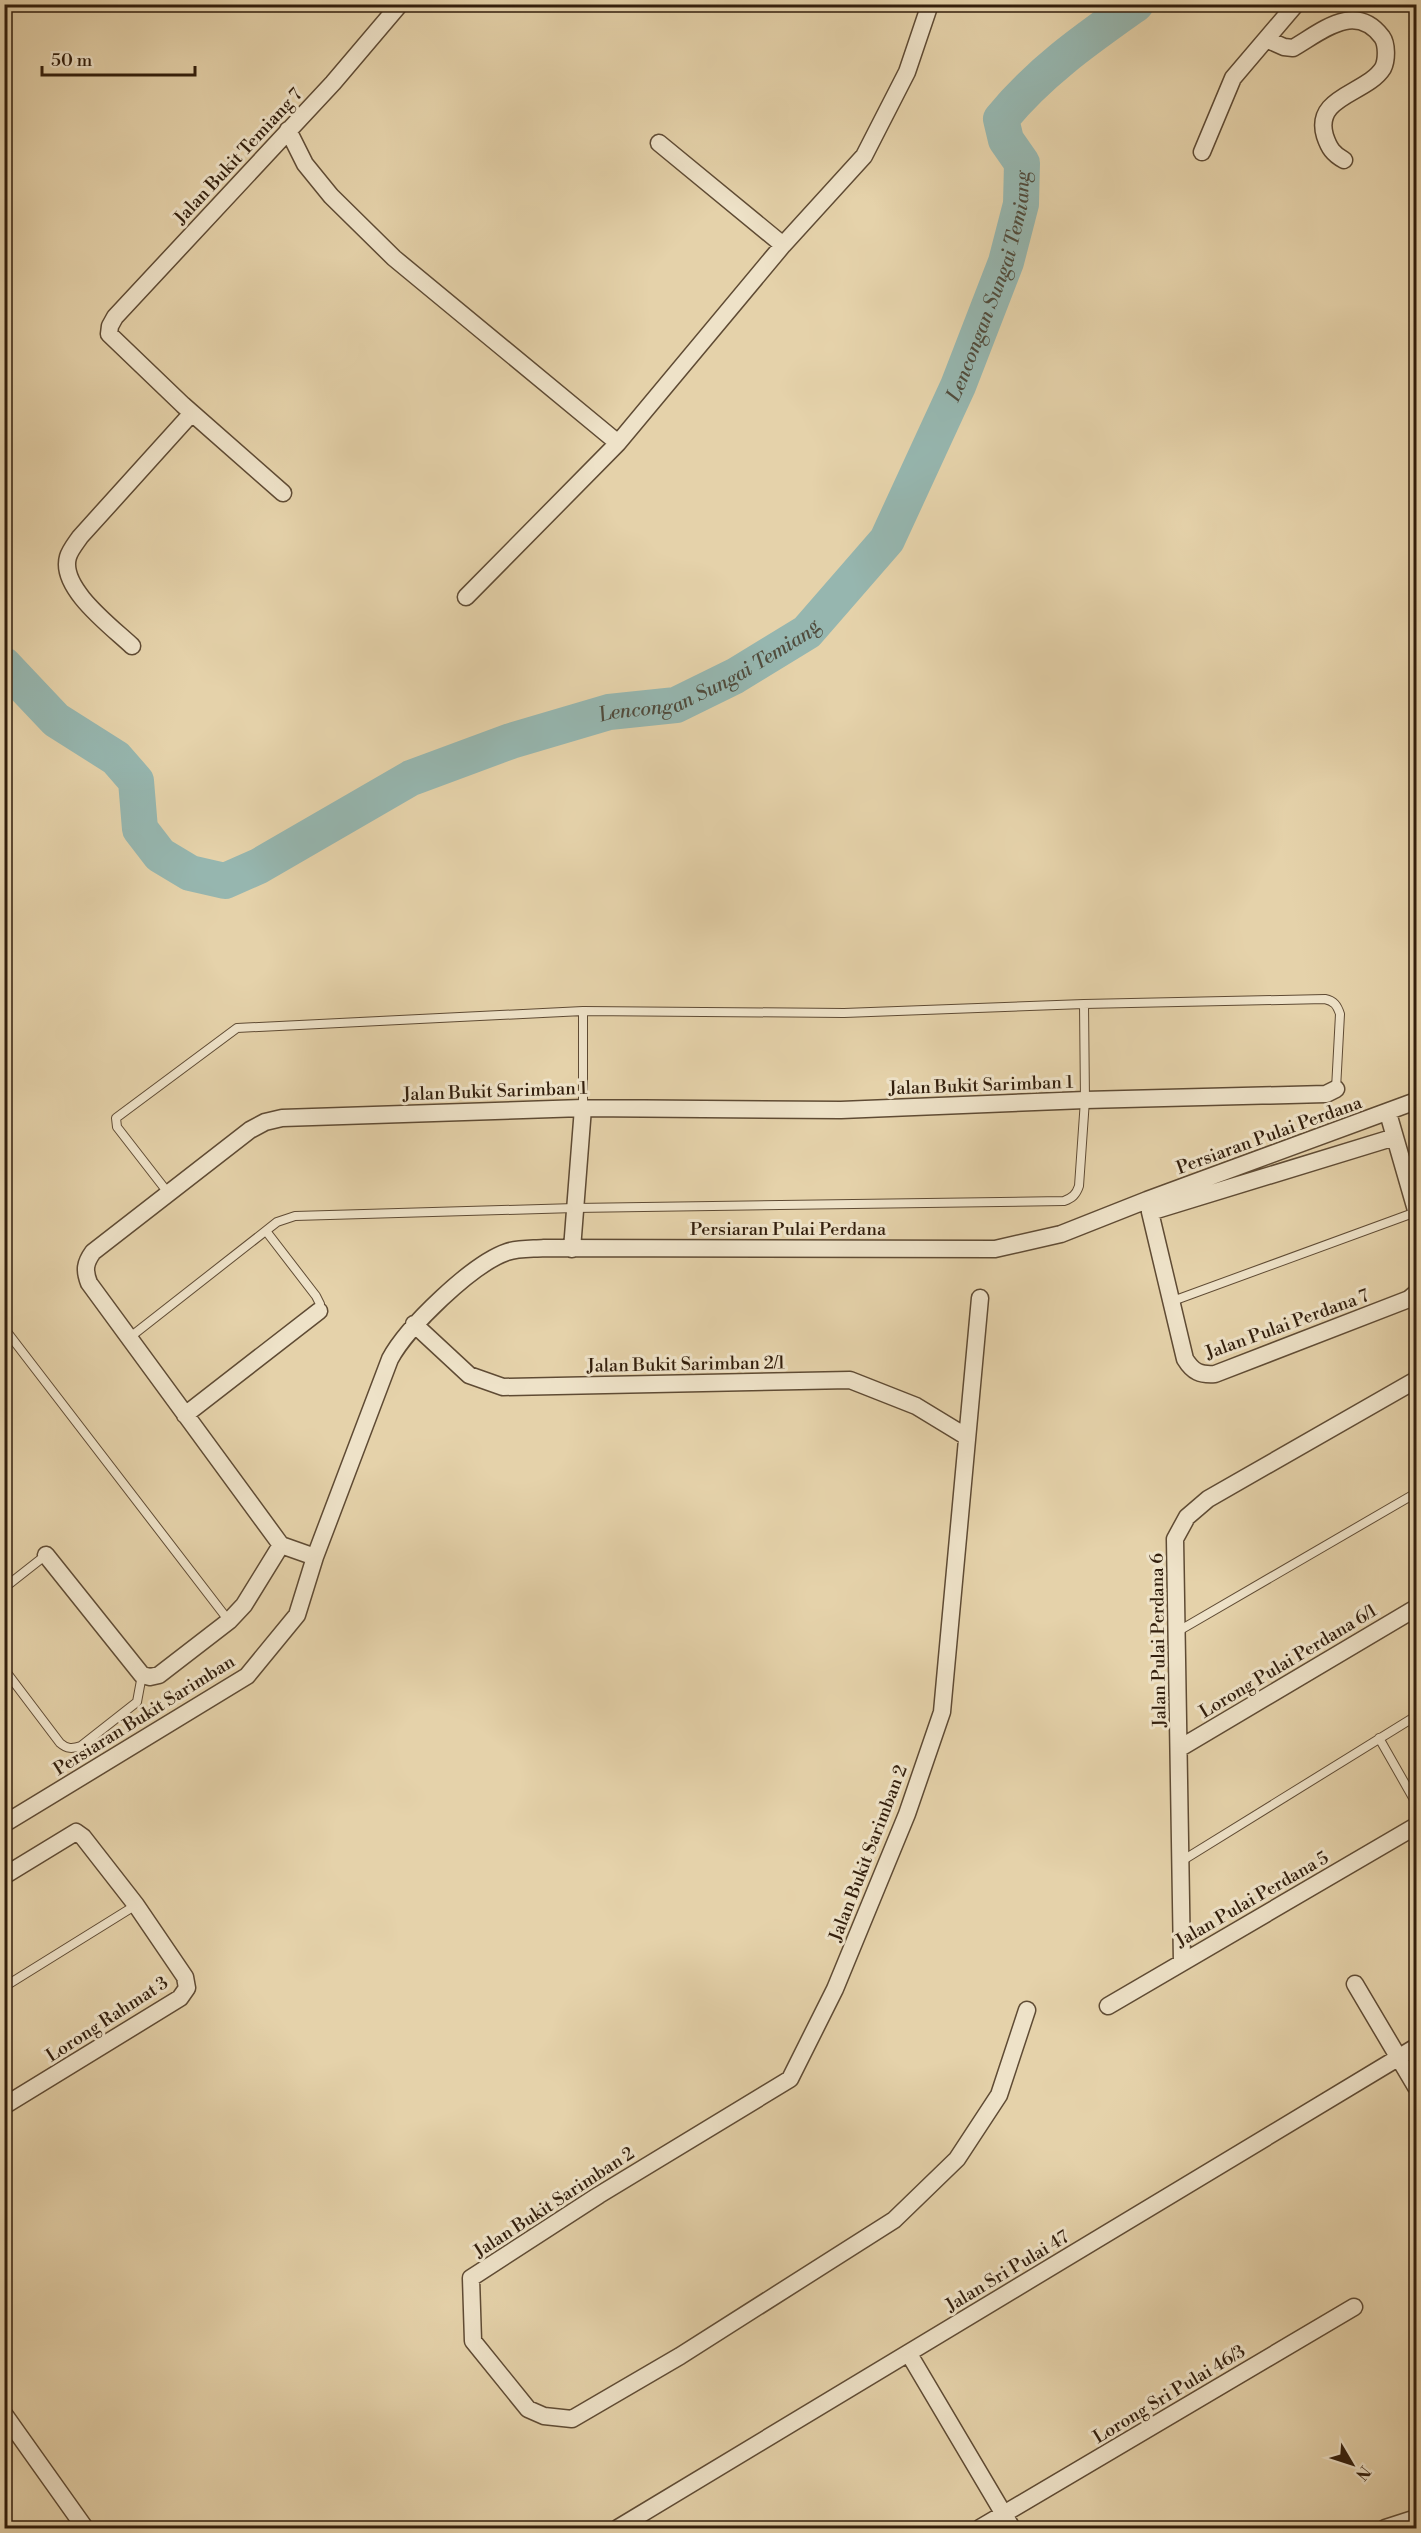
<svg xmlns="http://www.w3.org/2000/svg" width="1421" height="2533" viewBox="0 0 1421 2533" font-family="'Libre Bodoni',serif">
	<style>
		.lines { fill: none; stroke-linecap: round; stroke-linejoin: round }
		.river { stroke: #96b6af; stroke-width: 36 }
		.lane-casing { stroke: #5f4b34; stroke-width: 10 }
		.street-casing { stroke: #5f4b34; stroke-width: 19 }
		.lane { stroke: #eee2c8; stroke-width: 8 }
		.street { stroke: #eee2c8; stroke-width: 16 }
		.labels { text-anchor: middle; stroke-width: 6; stroke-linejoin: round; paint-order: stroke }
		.street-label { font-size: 18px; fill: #321e0c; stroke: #eee2c8 }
		.water-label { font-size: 20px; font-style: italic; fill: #504c3d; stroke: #eee2c8 }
	</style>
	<rect width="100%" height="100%" fill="#e5d2aa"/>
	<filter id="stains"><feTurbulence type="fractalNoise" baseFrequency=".00333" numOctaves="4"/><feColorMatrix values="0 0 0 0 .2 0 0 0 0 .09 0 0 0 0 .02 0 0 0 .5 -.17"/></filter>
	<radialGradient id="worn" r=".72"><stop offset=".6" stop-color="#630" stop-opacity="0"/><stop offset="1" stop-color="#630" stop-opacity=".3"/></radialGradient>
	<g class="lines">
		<path class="river" id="s1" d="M4,665L56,720L116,758L136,781L140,829L160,855L190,873L225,881L259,866L411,778L511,741L609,712L676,705L735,676L807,632L887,540L958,386L1006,262L1021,204L1022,163L1006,140L1001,119C1039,72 1088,38 1136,4"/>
		<defs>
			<path id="lane" d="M583,1108V1011
				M169,1194L117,1127L116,1118L237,1028L583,1011L844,1013L1084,1004L1325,999C1334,1001 1337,1005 1340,1014L1336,1089
				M266,1231L316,1296L320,1304L319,1311
				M1170,1302L1416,1212
				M4,1328L229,1621
				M129,1338L277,1222L295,1216L575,1208L1064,1201C1072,1198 1076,1195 1079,1186L1085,1100L1084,1004
				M4,1588L46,1555
				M1175,1633L1416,1493
				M4,1669L60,1743C67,1749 72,1749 81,1746L137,1702L142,1675
				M1379,1738L1416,1803
				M1180,1862L1416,1716
				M4,1987L136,1905"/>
			<path id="street" d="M1266,39L1284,47L1293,48C1321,32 1355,1 1382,37C1387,44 1387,60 1383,68C1367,94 1313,96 1325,136C1329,148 1333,154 1344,160
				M288,130L305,164L331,196L394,258L618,443
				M659,143L783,245
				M1202,152L1233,78L1296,4
				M283,493L183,405L109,334L110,326L115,317L333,83L400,4
				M466,597L618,443L783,245L864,156L907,72L930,4
				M132,646C112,627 59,588 68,557C70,550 76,543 80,537L192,413
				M1388,1113L1416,1210
				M1395,1137L1150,1212L1185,1359C1193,1372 1200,1375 1215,1374L1409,1299L1416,1293
				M572,1249L583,1108
				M980,1298L942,1712L907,1814L835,1989L790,2079L599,2195L471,2278L473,2341L528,2409L544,2416L572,2419L680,2356L894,2220L957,2159L999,2095L1027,2010
				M414,1324L469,1375L503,1387L850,1380L916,1406L967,1437
				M185,1415L319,1311
				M46,1555L142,1675L150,1677L159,1675L229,1621L244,1605L281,1545
				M315,1557L281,1545L89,1283C84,1270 85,1263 93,1252L250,1130L265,1122L282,1118L583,1108L841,1110L1085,1100L1326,1094L1336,1089
				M1180,1748L1416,1608
				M4,1824L247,1676L297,1615L315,1557L390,1359C407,1327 472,1264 507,1252C518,1248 533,1249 544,1248L995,1249L1061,1234L1147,1200L1416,1101
				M4,1876L76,1832L83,1837L136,1905L185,1977L187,1988L180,1998L4,2106
				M1182,1962L1175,1539L1187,1517L1208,1499L1416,1380
				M1355,1984L1416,2087
				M1108,2006L1416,1826
				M909,2354L1012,2528
				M4,2414L85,2528
				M618,2528L1416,2047
				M980,2528L1354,2307
				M1385,2528L1416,2518"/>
		</defs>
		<use href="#lane" class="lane-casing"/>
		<use href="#street" class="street-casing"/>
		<use href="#lane" class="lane"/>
		<use href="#street" class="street"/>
	</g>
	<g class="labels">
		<g class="street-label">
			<text transform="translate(238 156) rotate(-47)" y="6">Jalan Bukit Temiang 7</text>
			<text transform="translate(981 1085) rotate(-2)" y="6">Jalan Bukit Sarimban 1</text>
			<text transform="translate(495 1091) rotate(-2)" y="6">Jalan Bukit Sarimban 1</text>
			<text transform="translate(1269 1135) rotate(-20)" y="6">Persiaran Pulai Perdana</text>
			<text x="788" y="1235">Persiaran Pulai Perdana</text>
			<text transform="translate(1287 1324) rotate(-20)" y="6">Jalan Pulai Perdana 7</text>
			<text transform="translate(686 1364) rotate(-1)" y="6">Jalan Bukit Sarimban 2/1</text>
			<text transform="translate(1158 1640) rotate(-91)" y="6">Jalan Pulai Perdana 6</text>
			<text transform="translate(1288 1661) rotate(-31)" y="6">Lorong Pulai Perdana 6/1</text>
			<text transform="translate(144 1715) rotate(-32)" y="6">Persiaran Bukit Sarimban</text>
			<text transform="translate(868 1853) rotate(-69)" y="6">Jalan Bukit Sarimban 2</text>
			<text transform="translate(1252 1899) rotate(-30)" y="6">Jalan Pulai Perdana 5</text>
			<text transform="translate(107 2019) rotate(-33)" y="6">Lorong Rahmat 3</text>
			<text transform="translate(554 2202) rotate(-33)" y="6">Jalan Bukit Sarimban 2</text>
			<text transform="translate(1007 2271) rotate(-31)" y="6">Jalan Sri Pulai 47</text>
			<text transform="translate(1169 2394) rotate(-31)" y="6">Lorong Sri Pulai 46/3</text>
		</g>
		<g class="water-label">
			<text dy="7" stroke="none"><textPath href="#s1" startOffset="1365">Lencongan Sungai Temiang</textPath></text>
			<text dy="7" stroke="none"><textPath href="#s1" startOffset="861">Lencongan Sungai Temiang</textPath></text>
		</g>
	</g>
	<rect width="1421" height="2533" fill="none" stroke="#e5d2aa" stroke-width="24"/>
	<rect x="6" y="6" width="1409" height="2521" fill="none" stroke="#321e0c" stroke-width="3"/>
	<rect x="12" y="12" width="1397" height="2509" fill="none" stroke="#321e0c" stroke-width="1.5"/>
	<g transform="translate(1352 2464) rotate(129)" stroke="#eee2c8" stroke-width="4.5" paint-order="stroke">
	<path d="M0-4.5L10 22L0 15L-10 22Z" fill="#321e0c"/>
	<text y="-9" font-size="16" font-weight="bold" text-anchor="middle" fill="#321e0c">N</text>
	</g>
	<path d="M42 66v9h153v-9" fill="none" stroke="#321e0c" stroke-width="3"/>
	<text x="51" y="66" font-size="18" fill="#321e0c" stroke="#eee2c8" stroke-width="4.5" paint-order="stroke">50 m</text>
	<rect width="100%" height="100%" filter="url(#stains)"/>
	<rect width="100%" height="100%" fill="url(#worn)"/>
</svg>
